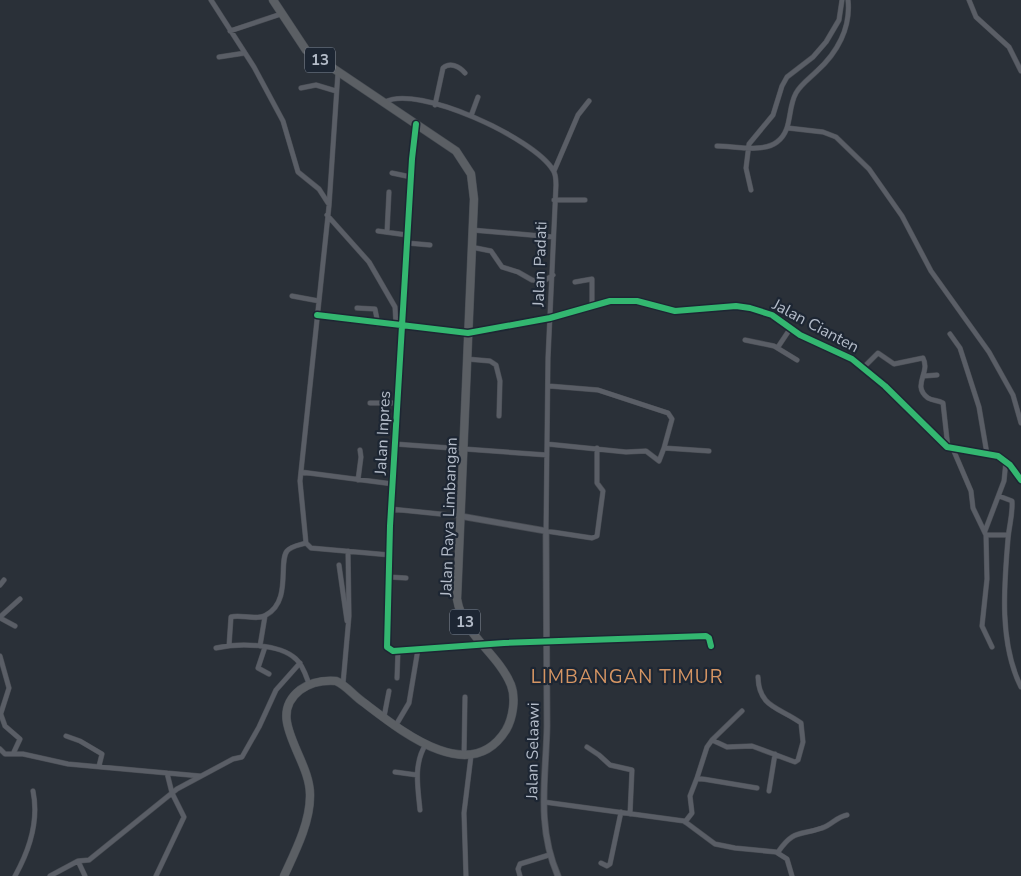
<svg xmlns="http://www.w3.org/2000/svg" width="1021" height="876" viewBox="0 0 1021 876" font-family="'Nunito Sans',sans-serif">
	<style>
		.lines { fill: none; stroke-linecap: round; stroke-linejoin: round }
		.minor-casing { stroke: #484c53; stroke-width: 5.5 }
		.tertiary-casing { stroke: #484c53; stroke-width: 7 }
		.trunk-casing { stroke: #474c53; stroke-width: 9 }
		.minor { stroke: #5a5e66; stroke-width: 4.5 }
		.tertiary { stroke: #5a5e66; stroke-width: 5.5 }
		.trunk { stroke: #5b5f64; stroke-width: 8 }
		.cycleway-casing { stroke: #1d2633; stroke-width: 9 }
		.cycleway { stroke: #33b770; stroke-width: 6 }
		.labels { text-anchor: middle; stroke-width: 4.5; stroke-linejoin: round; paint-order: stroke }
		.shield { fill: #1d2633; stroke: #878f9c; stroke-width: 1 }
		.shield-label { font-size: 15px; font-weight: bold; fill: #b4bcc9 }
		.street-label { font-size: 16px; fill: #b4bcc9; stroke: #1d2633 }
		.quarter-label { font-size: 19px; letter-spacing: 1px; fill: #d59563; stroke: #1d2633 }
	</style>
	<rect width="100%" height="100%" fill="#2a3038"/>
	<g class="lines">
		<defs>
			<path id="minor" d="M211,0L254,67L283,121L298,172L319,189L328,203
				M969,0L976,17L1009,47L1021,71
				M230,31L281,14
				M219,57L245,53
				M301,88L316,85L336,91
				M385,102C417,84 534,138 553,170C556,174 556,179 556,185L548,358L546,531L592,538L597,536L603,491L597,483V448
				M435,105L443,68C450,62 459,66 465,73
				M471,116L478,97
				M416,124L412,159L390,526L387,647L393,651L504,643L706,636L709,638L711,646
				M788,128L823,132L836,137L869,169L902,216L931,271L989,352L1013,395L1021,423
				M717,146C734,146 763,153 777,142C793,130 787,109 796,93C801,84 810,78 817,71C837,53 851,28 848,0
				M554,171L578,115L589,101
				M392,173L411,177
				M751,190L746,168L749,144L773,115L782,86L787,77L813,57L826,42L839,20L842,0
				M554,200H585
				M327,215L369,262L395,307L396,325
				M472,230L553,237
				M378,231L407,235
				M387,232L389,192
				M407,243L430,245
				M471,247L491,251L502,267L518,272L532,280L544,281L553,275
				M575,282L592,279V305
				M292,296L319,301
				M357,308L375,309L378,324
				M317,315L468,333L550,318L610,301H637L675,311L736,306L750,308L772,315L800,335L852,359L885,386L947,447L998,456L1010,465L1021,480
				M950,334L960,348L979,407L987,454
				M745,340L774,346L797,360
				M778,347L790,329
				M467,359L490,361L496,365L500,381L499,416
				M863,368L878,353L894,364L923,358C931,373 911,385 928,398C933,401 938,400 943,403L948,448
				M924,376L937,375
				M549,386L598,390L668,413L672,419L664,448L709,451
				M370,403H397
				M395,444L547,455
				M547,444L626,452L646,451L659,461L664,448
				M953,449L971,491L973,508L986,535L987,579L982,626L992,647
				M301,472L393,484
				M358,480L361,457L360,450
				M999,496L1012,501C1013,514 1009,526 1008,539C1004,586 999,643 1021,687
				M391,509L460,516
				M985,531L1004,481L1006,461
				M986,535H1008
				M306,543L311,548L390,555
				M339,565L347,621
				M389,577L406,578
				M0,585L4,580
				M0,617L20,599
				M0,618L15,626
				M229,646L231,617C241,614 256,621 266,615C292,601 278,562 287,551C291,546 300,545 306,543L300,481L329,206L338,72
				M260,646L265,616
				M265,647L258,668L269,674
				M216,648C238,643 279,643 296,659C303,665 306,676 309,684
				M0,656L9,688L1,713
				M397,678L398,651
				M343,684L349,616L348,551
				M0,712L5,726L20,739L13,754
				M384,717L389,691
				M396,725L409,703L418,649
				M66,736L80,741L102,754L99,766
				M712,740L742,711
				M587,747L599,755L610,765L632,770L630,814
				M0,749L5,754H23L68,764L200,776
				M464,755L465,697
				M395,772L417,775
				M697,778L707,747L712,740L727,747L752,746L795,762L798,760L803,742L801,723C779,707 759,708 758,677
				M769,791L775,754
				M544,802L684,821L715,844L735,848L776,852L787,859L792,876
				M420,810C418,788 413,764 426,744
				M685,822L692,813L690,796L697,778L757,788
				M778,852C794,829 799,836 822,828C832,825 836,817 847,815
				M78,861L85,876
				M601,863L607,866L610,864L621,812
				M15,876C29,851 39,820 33,791
				M50,876L78,861L89,860L177,789L233,759L242,757L259,727L276,690L300,663
				M156,876L184,817L172,793L167,773
				M466,876L464,813L471,756
				M520,876L518,869L520,864L549,855"/>
			<path id="tertiary" d="M460,516L546,531C546,596 547,661 547,726C546,778 536,826 558,876"/>
			<path id="trunk" d="M273,0L306,50L456,151L471,174L474,199L457,599C463,635 498,653 511,685C516,698 513,718 506,730C470,788 400,730 363,702C354,696 346,685 336,681C322,680 311,682 300,690C264,718 311,758 310,796C310,823 295,852 284,876"/>
		</defs>
		<use href="#minor" class="minor-casing"/>
		<use href="#tertiary" class="tertiary-casing"/>
		<use href="#trunk" class="trunk-casing"/>
		<use href="#minor" class="minor"/>
		<use href="#tertiary" class="tertiary"/>
		<use href="#trunk" class="trunk"/>
		<defs>
			<path id="cycleway" d="M416,124L412,159L390,526L387,647L393,651L504,643L706,636L709,638L711,646
				M317,315L468,333L550,318L610,301H637L675,311L736,306L750,308L772,315L800,335L852,359L885,386L947,447L998,456L1010,465L1021,480"/>
		</defs>
		<use href="#cycleway" class="cycleway-casing"/>
		<use href="#cycleway" class="cycleway"/>
	</g>
	<g class="labels">
		<g class="shield">
			<rect x="305" y="47.5" width="30" height="25" rx="4"/>
			<rect x="450" y="609.5" width="30" height="25" rx="4"/>
		</g>
		<g class="shield-label">
			<text x="320" y="65">13</text>
			<text x="465" y="627">13</text>
		</g>
		<g class="street-label">
			<text transform="translate(539 264) rotate(-88)" y="6">Jalan Padati</text>
			<text transform="translate(816 325) rotate(28)" y="6">Jalan Cianten</text>
			<text transform="translate(382 433) rotate(-87)" y="6">Jalan Inpres</text>
			<text transform="translate(448 517) rotate(-88)" y="6">Jalan Raya Limbangan</text>
			<text transform="translate(532 751) rotate(-89)" y="6">Jalan Selaawi</text>
		</g>
		<g class="quarter-label">
			<text x="627" y="683">LIMBANGAN TIMUR</text>
		</g>
	</g>
</svg>
